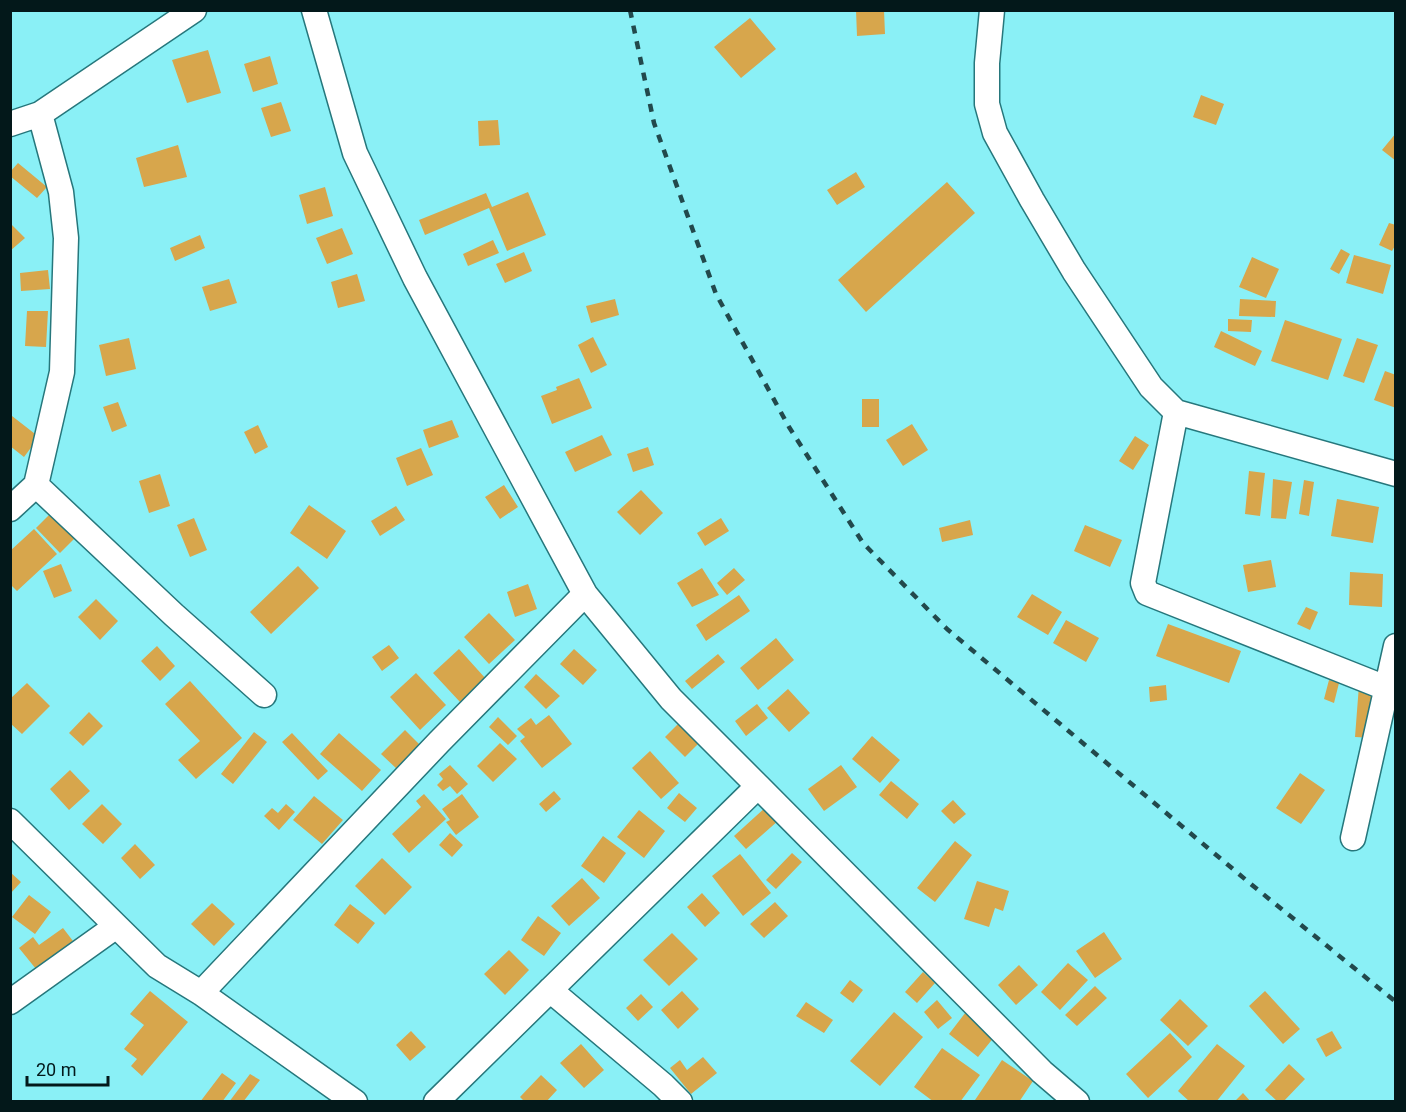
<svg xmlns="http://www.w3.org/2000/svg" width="1406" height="1112" viewBox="0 0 1406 1112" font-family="Roboto,sans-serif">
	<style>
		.building { fill: #d7a64c }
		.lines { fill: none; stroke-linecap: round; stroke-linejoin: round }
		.street-casing { stroke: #26777c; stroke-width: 27 }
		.street { stroke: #fff; stroke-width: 24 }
		.rail { stroke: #22494c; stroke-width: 4.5; stroke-dasharray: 8 8; stroke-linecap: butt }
	</style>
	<rect width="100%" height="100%" fill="#8af0f6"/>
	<path class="building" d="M856,10H884L885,34L857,36Z
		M750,18L776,49L741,78L714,47Z
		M208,50L221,93L187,103L172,60Z
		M270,56L278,84L253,92L244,64Z
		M1201,95L1224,104L1216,125L1193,117Z
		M281,102L291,131L271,137L261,108Z
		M498,120L500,145L479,146L478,121Z
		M1396,133V161L1382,150Z
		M178,145L187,177L144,187L136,158Z
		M18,163L47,187L37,198L10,176V172Z
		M856,172L865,187L837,205L827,190Z
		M947,182L975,213L866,312L838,280Z
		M325,187L333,216L307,224L299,195Z
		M528,192L546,235L507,251L489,208L425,235L419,220L486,193L492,207Z
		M10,223L25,238L10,251Z
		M1389,223L1396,225V244L1392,251L1379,245Z
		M342,228L353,254L327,264L316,238Z
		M200,235L205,248L175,261L170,248Z
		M493,240L499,253L468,266L463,254Z
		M1341,249L1350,254L1339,274L1330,269Z
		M524,252L532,271L505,283L496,264Z
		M1354,255L1391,265L1383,294L1346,283Z
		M1252,257L1279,269L1266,298L1239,287Z
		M48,270L50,289L21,291L20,273Z
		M357,274L365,301L338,308L331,282Z
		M229,279L237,303L210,311L202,287Z
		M615,299L619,315L591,323L586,306Z
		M1240,299L1276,301L1275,317L1239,316Z
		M27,311H48L46,347L25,346Z
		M1228,319L1252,320L1251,332L1228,331Z
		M1285,320L1342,339L1328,380L1271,361Z
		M1221,331L1262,351L1255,366L1214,347Z
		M593,337L607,365L591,373L578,345Z
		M129,338L136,369L106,376L99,345Z
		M1357,338L1378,345L1364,383L1343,376Z
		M1385,371L1396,375V408L1374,400Z
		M579,378L592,408L552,424L541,396L557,390L556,387Z
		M862,399H879V427H862Z
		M118,402L127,426L112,432L103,407Z
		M12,416L39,437L24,457L10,446Z
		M452,420L459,437L429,448L423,430Z
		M912,424L928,450L903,466L886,440Z
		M258,425L268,447L255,454L244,432Z
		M602,435L612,455L575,472L565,452Z
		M1135,436L1149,445L1133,470L1119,461Z
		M648,447L654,465L633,472L627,454Z
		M421,448L433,475L407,486L396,458Z
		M1249,471L1265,473L1260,516L1245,514Z
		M160,474L170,506L149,513L139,481Z
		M1273,479L1292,482L1286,519L1271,518Z
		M1304,480L1314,482L1309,516L1299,514Z
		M504,485L518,507L500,519L485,497Z
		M641,490L663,513L640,535L617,512Z
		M1337,499L1379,507L1373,543L1331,536Z
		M309,505L346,531L327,559L290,533Z
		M396,506L405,520L380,536L371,521Z
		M53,511L77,536L60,553L36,528Z
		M194,518L207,550L190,557L177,525Z
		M721,518L729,531L705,546L697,533Z
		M970,520L973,535L942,542L939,528Z
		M1085,525L1122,540L1110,567L1074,551Z
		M34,529L57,554L17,591L10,584V551Z
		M1271,560L1276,587L1248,592L1243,565Z
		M61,564L72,591L54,598L43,571Z
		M298,566L319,588L271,634L250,612Z
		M702,568L719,595L692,607L677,583Z
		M734,568L745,580L727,595L717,583Z
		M1350,572L1383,574L1382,607L1349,605Z
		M528,584L537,609L515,617L507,592Z
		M1032,594L1062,612L1048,635L1017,617Z
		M739,595L750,611L706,641L696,625Z
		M96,599L118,621L100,640L78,617Z
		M1306,607L1318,612L1310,630L1297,624Z
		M489,613L515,640L489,664L464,637Z
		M1066,620L1099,638L1086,662L1053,643Z
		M1168,624L1241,651L1229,683L1156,656Z
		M776,638L794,660L758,690L740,668Z
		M389,645L399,658L382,671L372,657Z
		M157,646L175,666L160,681L141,661Z
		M459,649L486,679L460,702L433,673Z
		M574,649L597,670L583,685L560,664Z
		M718,654L725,662L692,689L685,681Z
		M416,673L446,705L420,730L390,697Z
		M536,674L560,696L546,709L524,687Z
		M1329,680L1339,683L1334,703L1324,699Z
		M190,681L242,738L196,779L178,760L200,741L165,704Z
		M27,683L50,706L22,734L10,723V699Z
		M1166,685L1167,700L1150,702L1149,687Z
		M1359,685L1378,686L1374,738L1355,737Z
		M788,689L810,713L789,732L767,708Z
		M757,704L768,718L746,736L735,721Z
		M89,712L103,726L83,746L69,733Z
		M549,715L572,744L542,768L520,741L525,737L517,729L531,718L536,725Z
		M498,717L517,736L508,745L489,727Z
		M682,720L702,740L685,757L665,737Z
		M405,730L422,747L398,770L381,754Z
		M254,732L267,742L233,784L221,774Z
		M292,733L328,771L318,780L282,742Z
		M339,733L381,770L362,791L320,754Z
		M872,736L900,760L880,783L852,759Z
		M500,743L517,759L493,782L477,766Z
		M650,751L679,783L661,799L632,768Z
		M450,765L468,784L457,794L450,786L443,791L437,785L443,779L439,774Z
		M841,765L857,787L824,811L808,789Z
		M70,770L90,791L69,810L50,789Z
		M1300,773L1325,790L1301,824L1276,808Z
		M891,781L919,804L907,819L879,795Z
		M554,791L561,799L546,812L539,804Z
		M679,793L697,808L685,822L667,808Z
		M424,794L446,819L409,853L392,834L421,807L416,801Z
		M462,794L479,817L456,835L446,822L450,820L442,809Z
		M314,796L343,820L322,844L293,820Z
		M953,800L966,814L954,824L941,811Z
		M102,804L122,824L103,844L82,824Z
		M286,804L295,812L279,830L264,816L272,808L278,813Z
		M767,806L779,820L746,849L734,836Z
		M639,810L665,831L644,858L617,837Z
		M450,833L463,845L452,857L439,845Z
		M603,836L626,853L604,883L581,866Z
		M955,841L972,855L935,902L917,888Z
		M135,844L155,865L140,879L121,858Z
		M792,853L802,862L776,889L766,880Z
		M740,854L771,893L743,916L712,876Z
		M382,858L412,887L385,915L355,886Z
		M10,872L21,882L10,894Z
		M582,878L600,898L569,926L551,906Z
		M977,881L1009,891L1003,911L995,908L989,927L964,919Z
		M702,893L720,913L705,927L687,907Z
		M29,895L51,912L35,934L12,917Z
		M775,902L788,916L764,938L750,924Z
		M212,903L235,924L214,946L191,924Z
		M350,904L375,923L358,944L334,925Z
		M538,916L561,933L544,956L521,940Z
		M63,928L73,941L36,969L19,948L33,937L39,945Z
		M1104,932L1122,959L1095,978L1076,951Z
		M672,933L698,959L669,986L643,960Z
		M509,950L529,970L505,995L484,974Z
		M1068,963L1088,980L1060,1010L1041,992Z
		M1019,965L1038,985L1016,1005L998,985Z
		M923,972L935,983L917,1003L905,992Z
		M850,980L863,990L853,1003L840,993Z
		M1095,986L1107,998L1077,1026L1065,1015Z
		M150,991L188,1022L142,1076L131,1066L137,1059L124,1049L144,1025L130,1014Z
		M682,991L699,1009L678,1029L661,1010Z
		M1265,991L1300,1029L1283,1044L1249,1006Z
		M641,994L653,1007L638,1021L626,1008Z
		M1180,999L1208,1026L1188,1046L1160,1020Z
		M937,1000L952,1018L938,1029L924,1012Z
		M806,1002L833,1020L824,1033L796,1016Z
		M969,1008L999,1031L978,1057L949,1034Z
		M894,1012L923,1037L880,1086L850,1061Z
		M411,1031L426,1047L410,1061L396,1045Z
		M1332,1031L1342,1048L1326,1057L1316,1039Z
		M1170,1033L1192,1057L1148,1098L1126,1074Z
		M581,1044L604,1070L584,1088L560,1063Z
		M1217,1044L1245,1066L1216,1102H1190L1178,1091Z
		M942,1048L980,1075L960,1102H934L914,1087Z
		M703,1057L717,1073L691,1094L670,1068L680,1060L687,1070Z
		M1002,1060L1033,1081L1019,1102H977L975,1100Z
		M1289,1064L1305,1079L1283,1102H1278L1265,1090Z
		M222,1073L236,1083L222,1102H200Z
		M250,1074L260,1080L243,1102H229Z
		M541,1075L557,1090L546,1102H525L520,1097Z
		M1243,1093L1251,1102H1234Z"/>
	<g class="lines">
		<defs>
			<path id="street" d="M314,10L355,153L415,278L585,594L671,699L758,786L436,1102
				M992,10L987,63V104L995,133L1032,200L1074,271L1151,387L1176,412L1143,583L1147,593L1396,692
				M10,124L40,114L194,10
				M1176,412L1396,474
				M36,485L174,615L264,695
				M10,509L36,485L62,372L66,238L61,192L40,114
				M758,786L1042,1072L1077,1102
				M10,821L157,966L201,993L355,1102
				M1353,838L1396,646
				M550,990L663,1085L680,1102
				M201,993L439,742L585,594
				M10,1002L115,927"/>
		</defs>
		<use href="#street" class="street-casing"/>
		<use href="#street" class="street"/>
		<path class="rail" d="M630,10L654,123L716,294L789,427L863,543L947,629L1252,885L1396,1002"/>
	</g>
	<rect width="1406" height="1112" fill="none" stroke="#03181a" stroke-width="24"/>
	<path d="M27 1076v9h81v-9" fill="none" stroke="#03181a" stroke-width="3"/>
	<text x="36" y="1076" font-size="18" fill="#03181a" stroke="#8af0f6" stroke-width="4.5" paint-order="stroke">20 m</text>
</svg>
